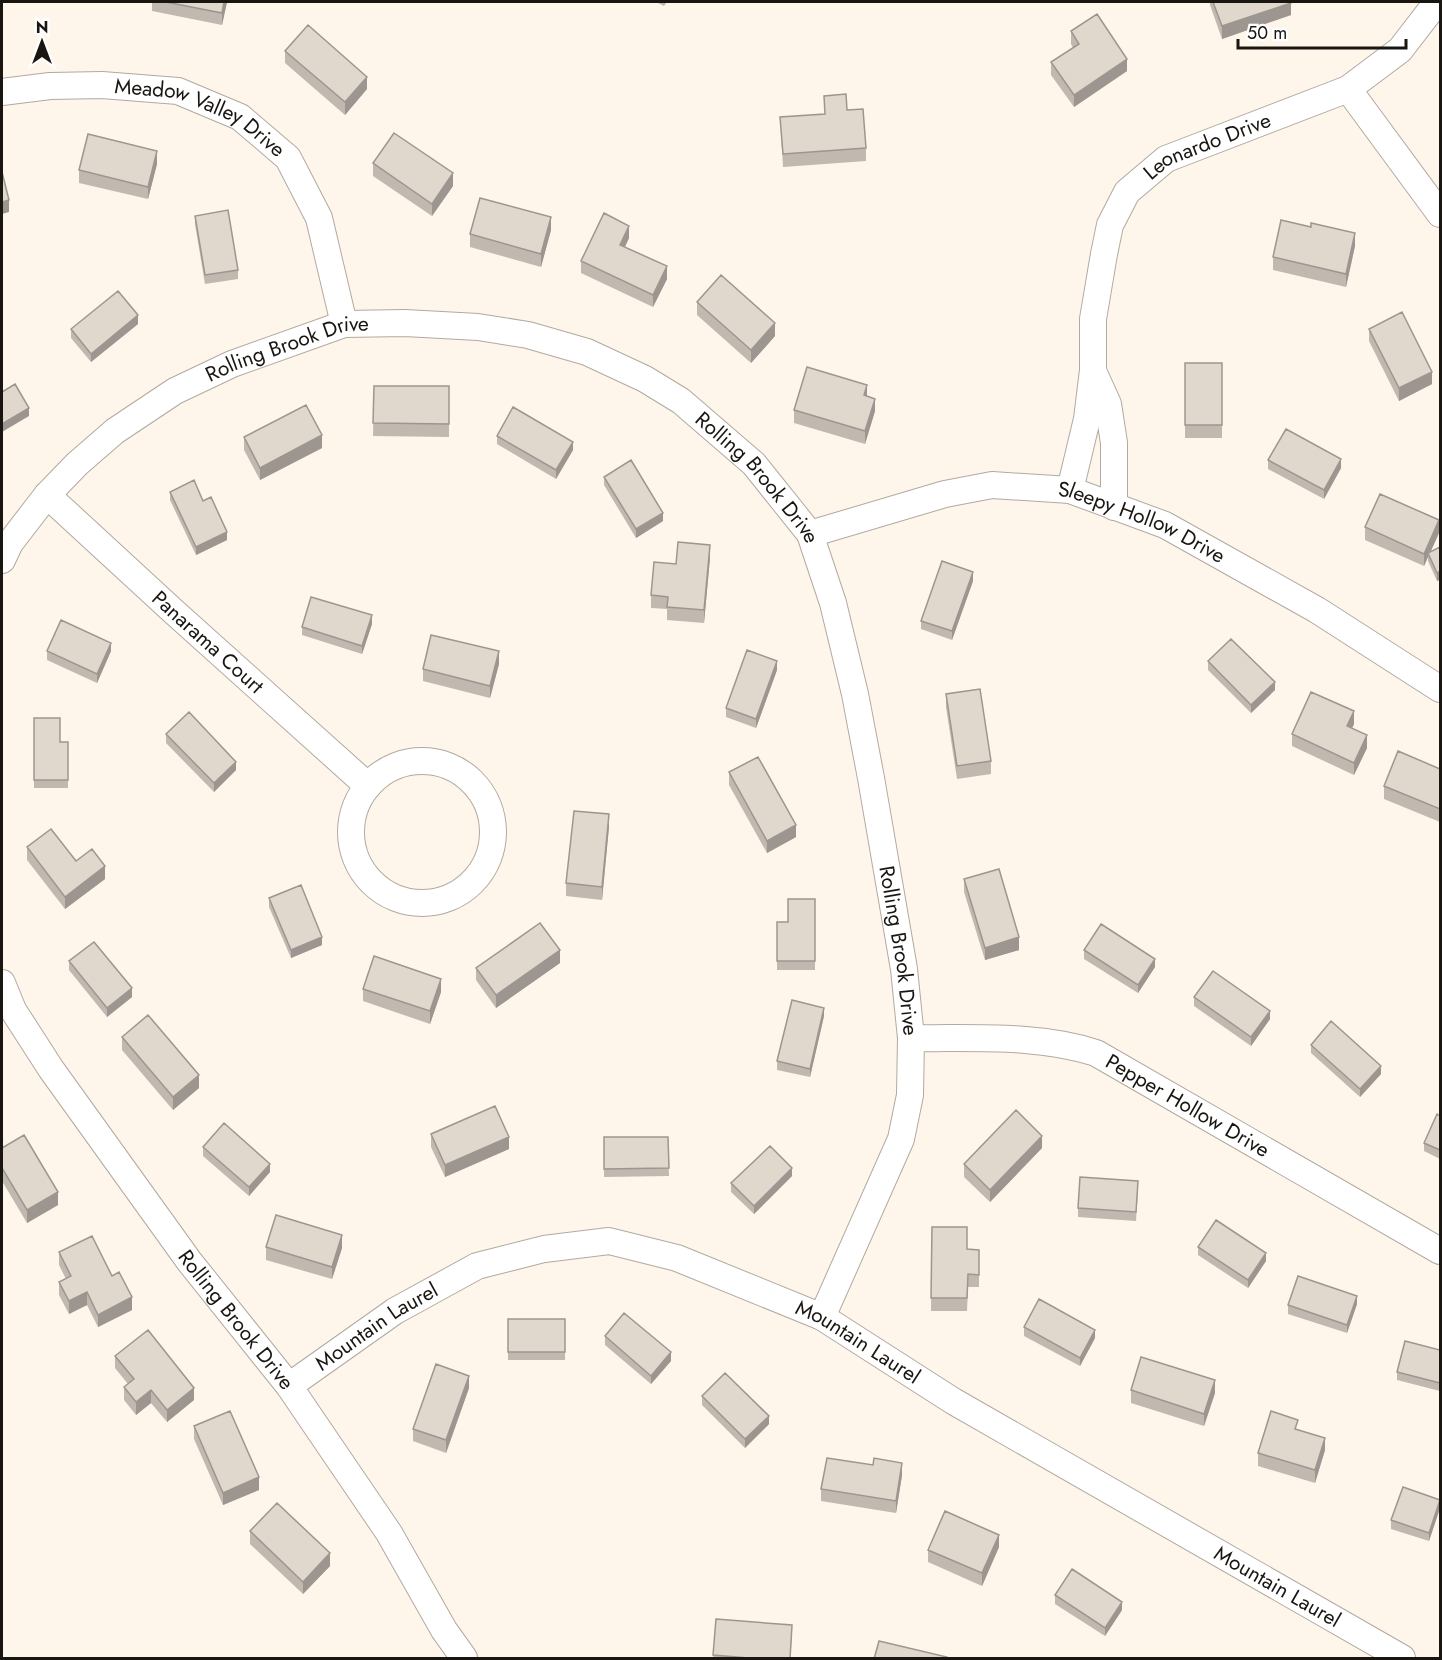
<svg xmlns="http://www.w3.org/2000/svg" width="1442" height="1660" viewBox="0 0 1442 1660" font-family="Jost,sans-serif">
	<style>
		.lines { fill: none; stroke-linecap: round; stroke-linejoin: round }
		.minor-casing { stroke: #b2a9a0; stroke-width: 28 }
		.minor { stroke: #fff; stroke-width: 26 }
		.wall { fill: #c1b9b0 }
		.shaded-wall { fill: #9d9690 }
		.building { fill: #e0d7cd; stroke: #9d9690; stroke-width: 1.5 }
		.labels { text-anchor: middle; stroke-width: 4.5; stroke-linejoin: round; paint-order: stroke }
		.street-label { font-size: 21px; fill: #191612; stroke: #fff }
	</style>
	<rect width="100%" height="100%" fill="#fef5eb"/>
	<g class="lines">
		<defs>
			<g id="minor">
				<path d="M1348,89L1440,214"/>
				<path id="s1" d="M2,92L50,86L102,85L178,91L240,117L288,158L319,218L344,324"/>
				<path d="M1093,371L1108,404L1114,443V507"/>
				<path id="s2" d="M1070,490L1087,419L1093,370V319L1104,254L1110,225L1127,192L1166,159L1348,89L1400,50L1437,2"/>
				<path id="s3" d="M47,495L173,611L368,786"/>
				<path id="s4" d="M810,534L945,494L992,485L1070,490L1165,525L1317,610L1440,689"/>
				<path id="s5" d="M2,560L10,543L47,495L77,464L115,431L175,391L232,364L344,324L405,323L478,327L528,335L587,352L645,379L681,401L754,464L810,534L833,603L855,694L871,778L904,969L911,1038L910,1095L901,1139L822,1317"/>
				<circle cx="422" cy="832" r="71"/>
				<path id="s6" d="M2,983L13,1010L51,1069L189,1261L289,1386L389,1533L444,1630L464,1658"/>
				<path id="s7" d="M911,1038C972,1039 1037,1034 1096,1053L1440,1251"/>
				<path id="s8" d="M289,1386L395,1311L477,1266L544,1249L609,1241L677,1258L822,1317L953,1401L1402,1658"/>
			</g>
		</defs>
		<use href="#minor" class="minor-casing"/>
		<use href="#minor" class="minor"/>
	</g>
	<path class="wall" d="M152,2H227L222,25L152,11Z
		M656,2H667L664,6Z
		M1210,2H1291V15L1222,39L1210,5Z
		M1071,31L1127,71L1074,107L1051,75V62L1073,48L1071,44Z
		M285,51L367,89L345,115L285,63Z
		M824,96L847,110L866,148V161L783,167L780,117L825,114Z
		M373,163L453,186L432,216L373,176Z
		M157,164L148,199L79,183V170Z
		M195,216L238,270V279L205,284L195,224Z
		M1311,227L1355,246L1346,287L1273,270V257Z
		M551,230L541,267L470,247V234Z
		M629,238L625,247L667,279L653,307L581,273V261Z
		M697,302L775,336L751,363L697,315Z
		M138,324L91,362L71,338V329Z
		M1369,329L1432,384L1399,401L1369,341Z
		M1185,363H1222V438H1185Z
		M374,386H449V437L373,436Z
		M794,410L875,411L865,444L794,423Z
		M497,436L573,450L556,479L497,444Z
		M244,437L322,448L260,480L244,450Z
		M1268,460L1341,468L1324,499L1268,469Z
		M604,477L663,521L636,538L604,485Z
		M170,492L203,501L227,540L196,555L170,500Z
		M1365,527L1439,533L1431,551L1440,547L1437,581L1428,561V557L1424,566L1365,540Z
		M710,558L704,623L667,620V609L651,608V595L676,564Z
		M973,581L952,640L921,629V621Z
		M372,624L362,654L302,635V627Z
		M47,651H111L97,683L47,660Z
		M1208,661L1275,690L1251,713L1208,670Z
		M499,664L490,698L423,681V669Z
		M777,670L756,728L726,717V708Z
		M946,694L991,761V774L957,779L946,707Z
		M34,718L60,742H68V788H34Z
		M1354,724L1352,728L1367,748L1354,775L1292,746V734Z
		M166,734L236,770L214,792L166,743Z
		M1440,769V822L1384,799V786Z
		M729,772L796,837L767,853L729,785Z
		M609,827L602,900L566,896V883Z
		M27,847L76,861L105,879L65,909L27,860Z
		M964,879L1019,950L985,960L964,892Z
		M269,898L322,945L291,958L269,907Z
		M815,899V970H777V922H788Z
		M1084,950L1155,967L1138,993L1084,959Z
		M69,961L132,997L107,1017L69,970Z
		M560,963L496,1008L476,980V968Z
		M363,989L441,992L430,1024L363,1001Z
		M1194,997L1270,1019L1251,1046L1194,1006Z
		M824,1016L810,1077L777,1070V1061Z
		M122,1037L199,1088L173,1110L122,1050Z
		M1311,1045L1381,1074L1360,1097L1311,1053Z
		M1440,1116V1159L1424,1151V1143Z
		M431,1134L509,1149L445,1177L431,1147Z
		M604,1137H668L669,1176L604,1177Z
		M203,1147L270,1172L249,1196L203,1156Z
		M2,1148L58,1205L27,1223L2,1181Z
		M1042,1148L990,1202L964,1177V1164Z
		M792,1176L754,1214L731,1192V1183Z
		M1138,1189L1136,1221L1078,1217V1208Z
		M932,1227L967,1249L979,1250V1287H968L967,1311H931Z
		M266,1247L342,1248L332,1279L266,1260Z
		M1198,1247L1266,1261L1248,1288L1198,1255Z
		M59,1252L112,1276L132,1310L98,1327L87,1305L69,1314L59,1295V1282L66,1279L59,1265Z
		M1357,1304L1347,1333L1288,1314V1305Z
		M508,1319H565V1360H508Z
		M1024,1327L1095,1338L1080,1366L1024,1336Z
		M605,1336L671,1361L651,1384L605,1345Z
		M1440,1350V1391L1397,1380V1372Z
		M115,1356L194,1400L167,1422L151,1403L136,1415L124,1400V1387L128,1384L115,1368Z
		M469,1388L446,1453L413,1441V1429Z
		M1131,1390L1215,1393L1204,1426L1131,1403Z
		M702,1396L769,1424L745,1448L702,1405Z
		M194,1426L259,1490L223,1505L194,1439Z
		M1298,1429L1325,1450L1315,1483L1258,1466V1453Z
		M873,1465L902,1475L896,1513L821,1501V1489Z
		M1440,1508L1429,1541L1391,1529V1520Z
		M250,1531L330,1566L303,1594L250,1544Z
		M999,1547L982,1586L928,1562V1550Z
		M1055,1595L1122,1610L1105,1636L1055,1604Z
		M716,1619L792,1638L790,1659H713Z"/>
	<path class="shaded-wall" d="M224,2H227L222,25V13Z
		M1291,3V15L1222,39V26Z
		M1127,59V71L1074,107V95Z
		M367,77V89L345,115V102Z
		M157,151V164L148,199V187Z
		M453,173V186L432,216V204Z
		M9,200V212L2,214V202Z
		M551,217V230L541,267V254Z
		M629,226V238L620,257V245Z
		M1355,233V246L1346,287V274Z
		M667,266V279L653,307V295Z
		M138,315V324L91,362V354Z
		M775,323V336L751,363V350Z
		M1432,372V384L1399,401V388Z
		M867,385V397L864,395Z
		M875,399V411L865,444V431Z
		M29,408V416L2,432V424Z
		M322,435V448L260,480V468Z
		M573,442V450L556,479V470Z
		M1341,459V468L1324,499V490Z
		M663,513V521L636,538V529Z
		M1439,520V533L1429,555L1428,553V557L1424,566V554Z
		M227,532V540L196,555V547Z
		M710,545V558L704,623V610Z
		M1440,571V580L1437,581V573Z
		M973,572V581L952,640V631Z
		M372,615V624L362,654V646Z
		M111,643V651L97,683V674Z
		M499,651V664L490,698V686Z
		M777,661V670L756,728V719Z
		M1275,682V690L1251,713V705Z
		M1354,711V724L1347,738V726Z
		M1367,735V748L1354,775V763Z
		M236,762V770L214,792V783Z
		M609,814V827L602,900V887Z
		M796,825V837L767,853V841Z
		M105,866V879L65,909V897Z
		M322,937V945L291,958V950Z
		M1019,937V950L985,960V948Z
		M560,950V963L496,1008V995Z
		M1155,959V967L1138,993V985Z
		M441,979V992L430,1024V1011Z
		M132,988V997L107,1017V1008Z
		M824,1008V1016L810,1077V1069Z
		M1270,1011V1019L1251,1046V1037Z
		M1381,1066V1074L1360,1097V1089Z
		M199,1075V1088L173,1110V1097Z
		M1042,1136V1148L990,1202V1190Z
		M509,1137V1149L445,1177V1165Z
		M270,1164V1172L249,1196V1187Z
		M792,1168V1176L754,1214V1206Z
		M58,1192V1205L27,1223V1210Z
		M342,1235V1248L332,1279V1267Z
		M1266,1253V1261L1248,1288V1280Z
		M87,1292V1305L69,1314V1301Z
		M1357,1296V1304L1347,1333V1325Z
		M132,1297V1310L98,1327V1315Z
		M1095,1330V1338L1080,1366V1358Z
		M671,1352V1361L651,1384V1376Z
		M469,1376V1388L446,1453V1440Z
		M1215,1380V1393L1204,1426V1414Z
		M194,1388V1400L167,1422V1410Z
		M151,1390V1403L136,1415V1402Z
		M769,1416V1424L745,1448V1439Z
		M1325,1438V1450L1315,1483V1470Z
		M902,1463V1475L896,1513V1501Z
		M259,1477V1490L223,1505V1493Z
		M1440,1500V1508L1429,1541V1533Z
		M999,1535V1547L982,1586V1573Z
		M330,1553V1566L303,1594V1582Z
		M1122,1602V1610L1105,1636V1628Z"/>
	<path class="building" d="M166,2H224L222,13Z
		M1213,2H1291V3L1222,26Z
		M1097,14L1127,59L1074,95L1051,62L1079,44L1071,31Z
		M308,25L367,77L345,102L285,51Z
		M846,94L847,110L863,109L866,148L783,154L780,117L825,114L824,96Z
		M394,133L453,173L432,204L373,163Z
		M88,134L157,151L148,187L79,170Z
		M2,172L9,200L2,202Z
		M480,198L551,217L541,254L470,234Z
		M228,210L238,270L205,275L195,216Z
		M604,213L629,226L620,245L667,266L653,295L581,261Z
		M1281,220L1311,227V223L1355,233L1346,274L1273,257Z
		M721,275L775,323L751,350L697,302Z
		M118,291L138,315L91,354L71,329Z
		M1402,312L1432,372L1399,388L1369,329Z
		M1185,363H1222V425H1185Z
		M807,367L867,385L864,395L875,399L865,431L794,410Z
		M15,384L29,408L2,424V392Z
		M374,386H449V424L373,423Z
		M306,405L322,435L260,468L244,437Z
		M513,407L573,442L556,470L497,436Z
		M1286,429L1341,459L1324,490L1268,460Z
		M631,460L663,513L636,529L604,477Z
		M194,480L203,501L211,497L227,532L196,547L170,492Z
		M1380,494L1439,520L1424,554L1365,527Z
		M678,542L710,545L704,610L667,607L668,597L651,595L654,562L676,564Z
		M1440,547V571L1437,573L1428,553Z
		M942,561L973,572L952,631L921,621Z
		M311,597L372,615L362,646L302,627Z
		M61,620L111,643L97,674L47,651Z
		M431,635L499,651L490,686L423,669Z
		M1231,639L1275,682L1251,705L1208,661Z
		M747,650L777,661L756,719L726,708Z
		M980,689L991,761L957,766L946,694Z
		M1311,692L1354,711L1347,726L1367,735L1354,763L1292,734Z
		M189,712L236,762L214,783L166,734Z
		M34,718H60V742H68V780H34Z
		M1398,751L1440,769V809L1384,786Z
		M758,757L796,825L767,841L729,772Z
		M574,811L609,814L602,887L566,883Z
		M51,829L76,861L92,849L105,866L65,897L27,847Z
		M999,869L1019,937L985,948L964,879Z
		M301,885L322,937L291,950L269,898Z
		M788,899H815V961H777V922H788Z
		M540,923L560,950L496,995L476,968Z
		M1101,924L1155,959L1138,985L1084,950Z
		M94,942L132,988L107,1008L69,961Z
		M374,956L441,979L430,1011L363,989Z
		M1213,971L1270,1011L1251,1037L1194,997Z
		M792,1000L824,1008L810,1069L777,1061Z
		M148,1015L199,1075L173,1097L122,1037Z
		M1331,1021L1381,1066L1360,1089L1311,1045Z
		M495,1106L509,1137L445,1165L431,1134Z
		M1016,1110L1042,1136L990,1190L964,1164Z
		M1437,1114L1440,1116V1150L1424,1143Z
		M224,1123L270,1164L249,1187L203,1147Z
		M24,1135L58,1192L27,1210L2,1168V1148Z
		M604,1137H668L669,1168L604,1169Z
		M770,1146L792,1168L754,1206L731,1183Z
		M1080,1177L1138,1181L1136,1212L1078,1208Z
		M276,1215L342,1235L332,1267L266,1247Z
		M1216,1220L1266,1253L1248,1280L1198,1247Z
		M932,1227H967V1249L979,1250V1275L968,1274L967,1298H931Z
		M92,1236L112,1276L119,1272L132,1297L98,1315L87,1292L69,1301L59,1282L71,1276L59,1252Z
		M1298,1276L1357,1296L1347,1325L1288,1305Z
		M1039,1299L1095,1330L1080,1358L1024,1327Z
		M624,1313L671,1352L651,1376L605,1336Z
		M508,1319H565V1352H508Z
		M148,1330L194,1388L167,1410L151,1390L136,1402L124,1387L134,1379L115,1356Z
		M1405,1341L1440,1350V1383L1397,1372Z
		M1141,1357L1215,1380L1204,1414L1131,1390Z
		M436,1364L469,1376L446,1440L413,1429Z
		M725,1373L769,1416L745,1439L702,1396Z
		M230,1411L259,1477L223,1493L194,1426Z
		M1271,1411L1298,1420L1295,1429L1325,1438L1315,1470L1258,1453Z
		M827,1458L873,1465L874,1458L902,1463L896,1501L821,1489Z
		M1403,1487L1440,1500L1429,1533L1391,1520Z
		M277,1503L330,1553L303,1582L250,1531Z
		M945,1511L999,1535L982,1573L928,1550Z
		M1072,1569L1122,1602L1105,1628L1055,1595Z
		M716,1619L792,1625L790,1659H761L713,1655Z
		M879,1641L947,1657V1659H874Z"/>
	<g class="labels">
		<g class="street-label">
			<text dy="7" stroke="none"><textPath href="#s1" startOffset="206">Meadow Valley Drive</textPath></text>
			<text dy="7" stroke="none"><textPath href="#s2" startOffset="400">Leonardo Drive</textPath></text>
			<text dy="7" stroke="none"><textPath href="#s5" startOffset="366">Rolling Brook Drive</textPath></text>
			<text dy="7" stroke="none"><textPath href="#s5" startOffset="888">Rolling Brook Drive</textPath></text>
			<text dy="7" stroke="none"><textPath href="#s4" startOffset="345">Sleepy Hollow Drive</textPath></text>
			<text dy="7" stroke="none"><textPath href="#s3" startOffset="218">Panarama Court</textPath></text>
			<text dy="7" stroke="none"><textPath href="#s5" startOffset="1392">Rolling Brook Drive</textPath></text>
			<text dy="7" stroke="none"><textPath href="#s7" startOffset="292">Pepper Hollow Drive</textPath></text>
			<text dy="7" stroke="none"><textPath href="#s6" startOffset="411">Rolling Brook Drive</textPath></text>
			<text dy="7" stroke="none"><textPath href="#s8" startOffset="106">Mountain Laurel</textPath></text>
			<text dy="7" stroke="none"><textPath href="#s8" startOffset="628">Mountain Laurel</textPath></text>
			<text dy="7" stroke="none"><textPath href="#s8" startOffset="1114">Mountain Laurel</textPath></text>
		</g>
	</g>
	<rect width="1442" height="1660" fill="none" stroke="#191612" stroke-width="6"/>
	<g transform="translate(42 42)" stroke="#ffffff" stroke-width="4.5" paint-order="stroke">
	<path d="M0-4.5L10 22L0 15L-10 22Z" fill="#191612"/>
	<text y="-9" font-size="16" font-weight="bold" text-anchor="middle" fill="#191612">N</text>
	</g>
	<path d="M1238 39v9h168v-9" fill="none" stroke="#191612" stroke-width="3"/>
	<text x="1247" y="39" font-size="18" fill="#191612" stroke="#ffffff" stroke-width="4.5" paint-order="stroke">50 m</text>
</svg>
